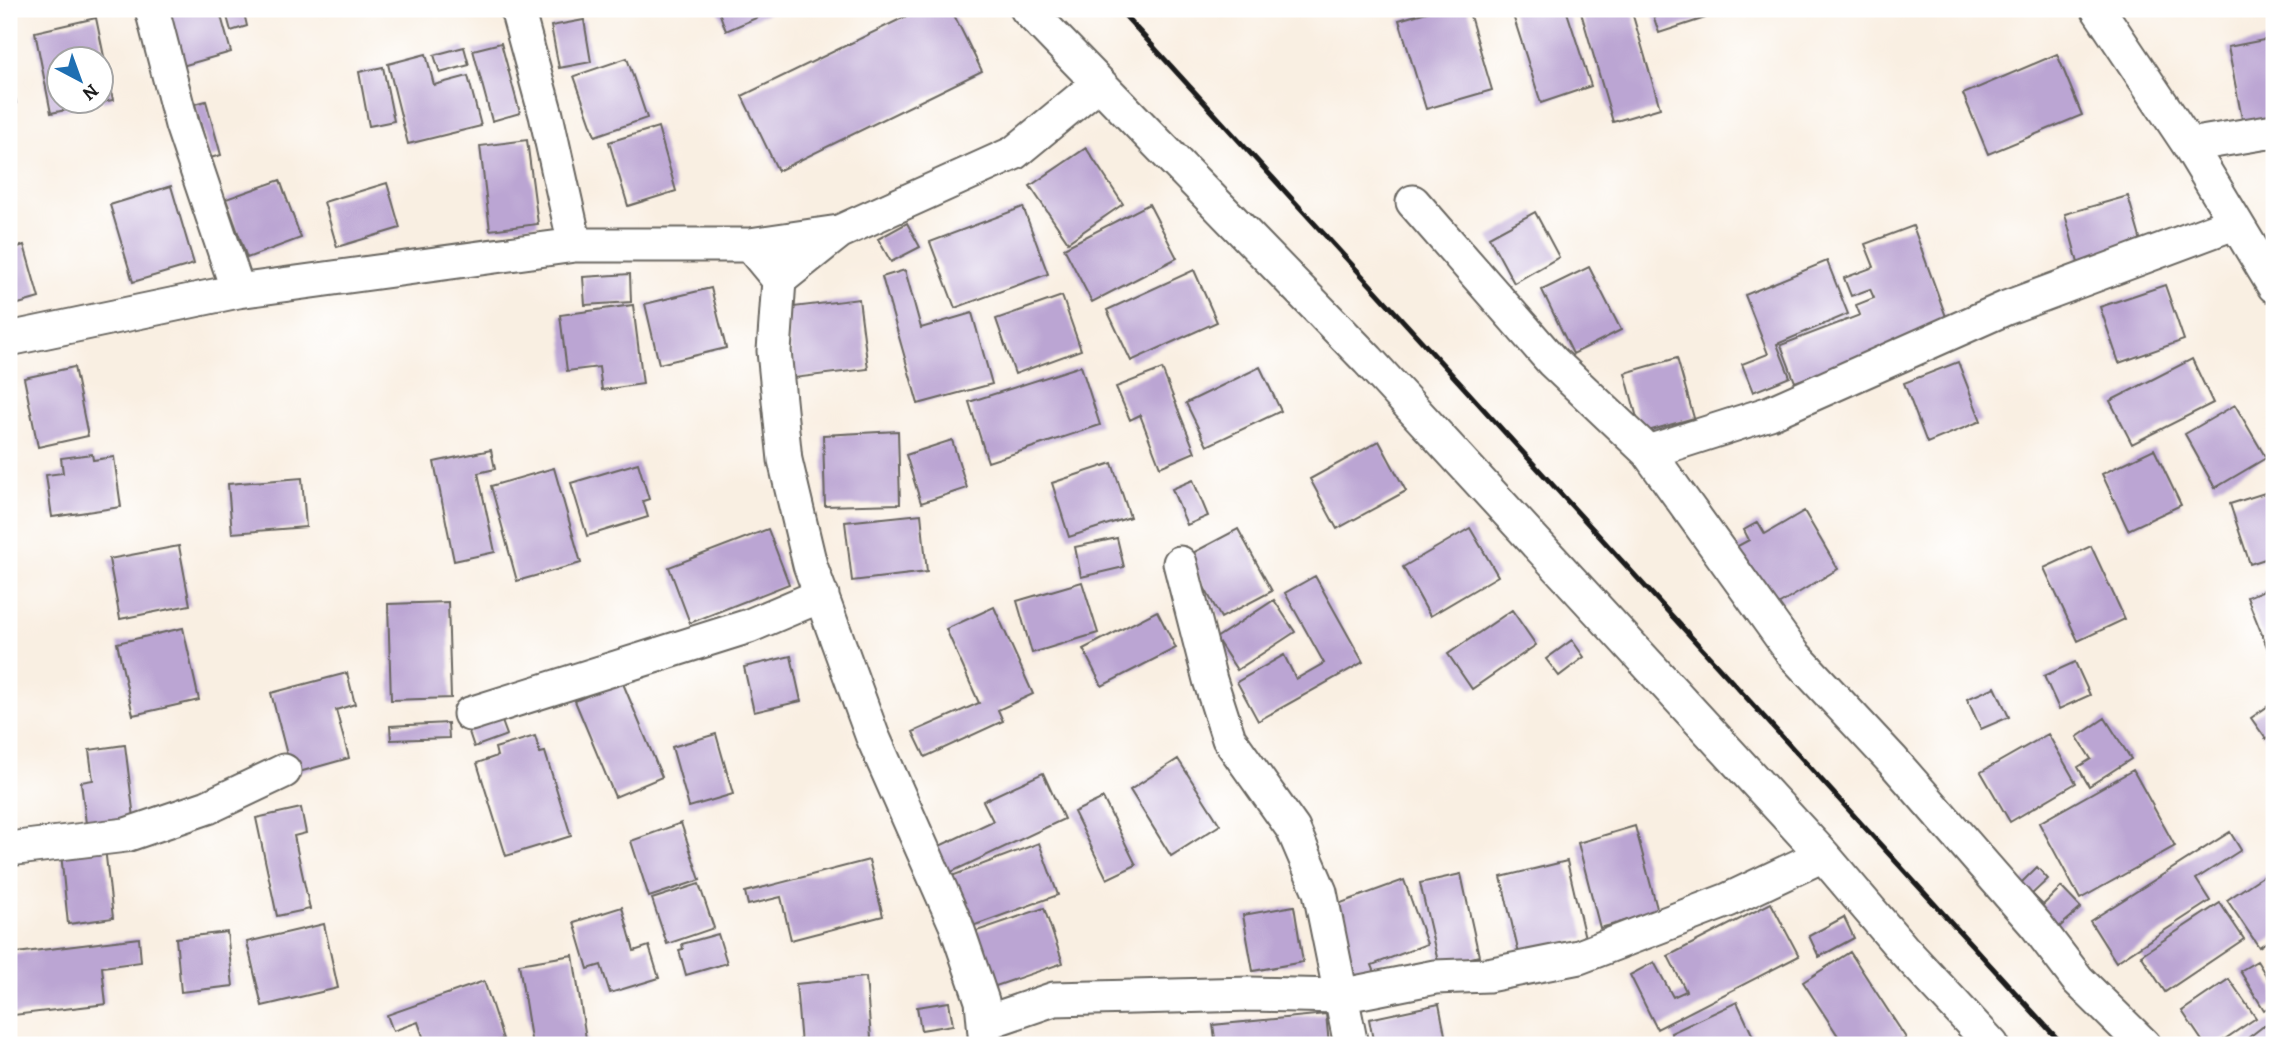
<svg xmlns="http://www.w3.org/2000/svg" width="2283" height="1054" viewBox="0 0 2283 1054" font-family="Alegreya,serif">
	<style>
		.building { fill: #bba5d3 }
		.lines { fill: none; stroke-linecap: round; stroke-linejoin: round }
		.street-casing { stroke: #696661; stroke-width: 37 }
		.street { stroke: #fff; stroke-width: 33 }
		.rail { stroke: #1c1c1c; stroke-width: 5 }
	</style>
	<rect width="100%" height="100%" fill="#fff"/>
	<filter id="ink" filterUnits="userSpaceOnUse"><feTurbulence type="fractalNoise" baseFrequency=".0143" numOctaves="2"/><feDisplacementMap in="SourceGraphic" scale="14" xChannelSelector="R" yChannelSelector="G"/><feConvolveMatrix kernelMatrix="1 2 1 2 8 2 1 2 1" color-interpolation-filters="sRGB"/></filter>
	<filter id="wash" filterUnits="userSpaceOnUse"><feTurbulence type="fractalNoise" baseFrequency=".00686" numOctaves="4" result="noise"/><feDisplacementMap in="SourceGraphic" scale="28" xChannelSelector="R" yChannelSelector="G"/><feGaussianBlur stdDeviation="1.57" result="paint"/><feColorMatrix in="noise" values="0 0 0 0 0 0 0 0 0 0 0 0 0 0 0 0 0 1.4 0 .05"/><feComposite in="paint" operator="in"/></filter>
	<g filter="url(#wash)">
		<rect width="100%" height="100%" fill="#f9efe2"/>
		<g id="blocks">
			<path class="building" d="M165,9H219L231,52L182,66Z
				M225,9H243L247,26L231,31Z
				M718,9H777L726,31Z
				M921,9H951L982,71L778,171L742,96Z
				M1437,9H1468L1492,90L1426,109L1399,20Z
				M1511,9H1566L1591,86L1541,103Z
				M1580,9H1631L1660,108L1613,122Z
				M1651,9H1702L1705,18L1659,33Z
				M96,18L113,100L102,102V60H60V102L100,103L51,113L35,32Z
				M584,20L591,62L559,68L551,26Z
				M2274,38V118L2243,124L2228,47Z
				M501,43L520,113L492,121L473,50Z
				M464,47L469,65L440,73L434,55Z
				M426,54L434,85L468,76L481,126L408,144L388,64Z
				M2057,54L2082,115L1988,154L1963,94Z
				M627,58L647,118L595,136L574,76Z
				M383,67L394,121L369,126L359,72Z
				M10,73L16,103L9,104V74Z
				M206,101L221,155L210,158L195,104Z
				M658,127L676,191L628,206L609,142Z
				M527,140L538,224L490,230L480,146Z
				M1086,148L1123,204L1068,242L1030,186Z
				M280,180L301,238L247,258L226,199Z
				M387,183L400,228L337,247L324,202Z
				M171,186L194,264L133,282L110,205Z
				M2128,196L2142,245L2078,263L2065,214Z
				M1149,204L1177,258L1092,302L1064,248Z
				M1023,207L1048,274L955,308L930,242Z
				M1535,212L1559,257L1514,283L1489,237Z
				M907,223L920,247L891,262L878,239Z
				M1913,226L1949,325L1795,382L1781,345L1860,315L1856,305L1874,298L1870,289L1851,296L1844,278L1874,267L1865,244Z
				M24,245L39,298L15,305L9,282V250Z
				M1827,261L1848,314L1777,344L1790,377L1753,392L1742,364L1768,354L1745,295Z
				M1589,267L1621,330L1573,354L1542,290Z
				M905,270L921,328L972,313L992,384L918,404L882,277Z
				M1194,270L1217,322L1131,361L1107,310Z
				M630,274L631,302L585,305L583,277Z
				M2165,285L2184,340L2119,363L2100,307Z
				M711,288L726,348L659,364L645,304Z
				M1062,296L1081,350L1015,374L996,319Z
				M859,299L868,369L794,378L785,308Z
				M633,305L643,384L602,390L599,367L567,371L560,315Z
				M1677,358L1694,418L1641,433L1625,373Z
				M2192,359L2213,403L2132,444L2110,401Z
				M1958,362L1981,421L1927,443L1904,383Z
				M1081,366L1100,425L988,462L969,402Z
				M74,367L88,436L38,447L24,378Z
				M1260,367L1281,411L1207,446L1186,403Z
				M1162,369L1195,452L1160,467L1140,415L1130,420L1116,387Z
				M2235,405L2266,458L2215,488L2185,434Z
				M898,431L900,504L825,506L823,435Z
				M952,440L967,488L921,503L906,455Z
				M1379,441L1406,491L1337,529L1310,479Z
				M2154,449L2181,505L2128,530L2102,474Z
				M491,450L495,469L478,473L495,552L454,561L434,462Z
				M92,454L93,460L114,457L121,507L52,517L46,475L63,473L61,458Z
				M638,463L649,499L643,501L648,517L587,536L571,483Z
				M1112,463L1130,517L1069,537L1052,483Z
				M554,468L581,563L517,581L491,486Z
				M302,478L306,527L232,533L228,484Z
				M1193,480L1208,516L1187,525L1172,489Z
				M2274,490V556L2250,564L2230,504Z
				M1804,511L1838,569L1773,608L1736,547L1749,540L1744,530L1758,522L1765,534Z
				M921,514L927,572L852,581L845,522Z
				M1470,528L1498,576L1430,616L1403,567Z
				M768,529L789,584L690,623L669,567Z
				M1238,529L1272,591L1221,618L1187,556Z
				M1117,538L1124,567L1081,577L1075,547Z
				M179,546L190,605L120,619L109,559Z
				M2091,546L2125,619L2078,641L2044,568Z
				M1315,576L1363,662L1258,721L1237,682L1284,655L1296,679L1324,663L1285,593Z
				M1082,582L1098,633L1032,653L1017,601Z
				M2274,586V650L2269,652L2247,597Z
				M1274,600L1295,632L1237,670L1216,638Z
				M448,602L451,698L391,700L388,604Z
				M994,607L1033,694L998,710L1003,721L925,757L913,732L979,703L946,629Z
				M1512,610L1536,645L1472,689L1448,654Z
				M1157,611L1176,648L1102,686L1083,649Z
				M183,628L199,700L133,715L117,643Z
				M1572,640L1584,657L1559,676L1546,659Z
				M791,656L801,701L754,712L744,667Z
				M2075,662L2090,695L2059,709L2044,676Z
				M347,673L355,704L336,710L349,758L292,774L271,693Z
				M622,681L662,777L615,797L575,701Z
				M1995,687L2009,717L1981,729L1967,699Z
				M2274,702V733L2266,739L2251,718Z
				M500,716L507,735L474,747L468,729Z
				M2105,718L2131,759L2089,786L2078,767L2091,759L2077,737Z
				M448,723L449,738L391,740L390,726Z
				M716,734L733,794L689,807L672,747Z
				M2048,734L2076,783L2010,822L1981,772Z
				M535,736L540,753L545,752L571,836L506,856L477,763L497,756L495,748Z
				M125,745L135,826L87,832L81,782L93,780L89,750Z
				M1178,759L1220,825L1171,856L1130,790Z
				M2133,770L2175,846L2080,899L2039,823Z
				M1043,773L1064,819L945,875L933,849L993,821L983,801Z
				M1103,798L1136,865L1107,879L1074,812Z
				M301,808L306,833L294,836L310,909L277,916L256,818Z
				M681,823L700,880L649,897L631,841Z
				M1635,826L1658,912L1600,928L1578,843Z
				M2230,832L2241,850L2196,879L2210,901L2116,962L2090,921Z
				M1039,843L1058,895L967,928L949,877Z
				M105,848L113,918L68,924L61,853Z
				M869,860L883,916L791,940L781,897L748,905L745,892Z
				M1567,861L1585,938L1519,954L1501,877Z
				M2037,867L2048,879L2032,894L2043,905L2061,887L2081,908L2057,929L2017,887Z
				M2269,872L2274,879V937L2259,947L2227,900Z
				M1461,874L1479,956L1439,966L1420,883Z
				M1404,880L1427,944L1372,965L1376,975L1355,983L1327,908Z
				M699,884L714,928L667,944L652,899Z
				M1771,903L1799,956L1657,1029L1630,975L1654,962L1673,997L1686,991L1668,956Z
				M2220,903L2244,939L2165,992L2141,955Z
				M1294,906L1303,962L1253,971L1243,915Z
				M622,907L634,951L649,946L659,978L610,993L601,965L588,969L574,922Z
				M1044,908L1063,963L987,989L968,934Z
				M1844,917L1854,938L1819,957L1809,936Z
				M324,924L338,988L262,1006L247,942Z
				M227,932L233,986L181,992L176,938Z
				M718,934L727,963L686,975L679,950L683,949L682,944Z
				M139,938L141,962L102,967L106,1004L14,1015L9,954Z
				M1850,952L1906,1038L1895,1045H1844L1803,982Z
				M573,955L587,1045H532L519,964Z
				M2257,961L2274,988V1004L2264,1010L2240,971Z
				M866,977L871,1038L801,1045L796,984Z
				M2229,979L2256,1018L2216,1045H2205L2182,1011Z
				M484,981L503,1039L484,1045H426L418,1022L393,1031L387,1015Z
				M949,1002L953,1025L921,1030L917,1007Z
				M1737,1002L1757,1045H1677L1671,1033Z
				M1439,1004L1447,1045H1374L1369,1019Z
				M1326,1014L1329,1045H1216L1213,1025Z
				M2274,1018V1042L2270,1045H2239Z"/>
		</g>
	</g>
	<g filter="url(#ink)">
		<use href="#blocks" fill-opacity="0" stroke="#696661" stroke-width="2"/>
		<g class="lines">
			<defs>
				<path id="street" d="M152,9L182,125L238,291
					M517,9L546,115L575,245
					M1027,9L1368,360L1823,855L1902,948L1992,1045
					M2098,9L2189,145L2274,286
					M2189,145L2274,131
					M1413,202L1552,361L1648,452L1794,655L1893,761L2036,925L2078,980L2144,1045
					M750,245L779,280L774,351L785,460L810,565L872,735L956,925L982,1001L986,1045
					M779,280L839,232L1014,153L1099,83
					M9,339L238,291L575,245H750L839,232
					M1648,452L1770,413L2006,308L2234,223
					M1180,563L1210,680L1229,739L1293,829L1320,892L1351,1045
					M470,714L749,626L822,595
					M9,849L126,835L208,807L284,771
					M984,1023L1054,999L1251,994L1340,996L1435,977L1488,975L1579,957L1728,900L1823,855"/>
			</defs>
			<use href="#street" class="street-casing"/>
			<use href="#street" class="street"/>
			<path class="rail" d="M1119,9L2063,1045"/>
		</g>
	</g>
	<rect width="2283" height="1054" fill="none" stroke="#fff" stroke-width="35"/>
	<g transform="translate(80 80) rotate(139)"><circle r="33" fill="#ffffff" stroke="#a4a4a4" stroke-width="2"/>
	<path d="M0-5L12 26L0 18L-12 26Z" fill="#1f6fb2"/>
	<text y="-10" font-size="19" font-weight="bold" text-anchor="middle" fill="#1c1c1c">N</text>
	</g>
</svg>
